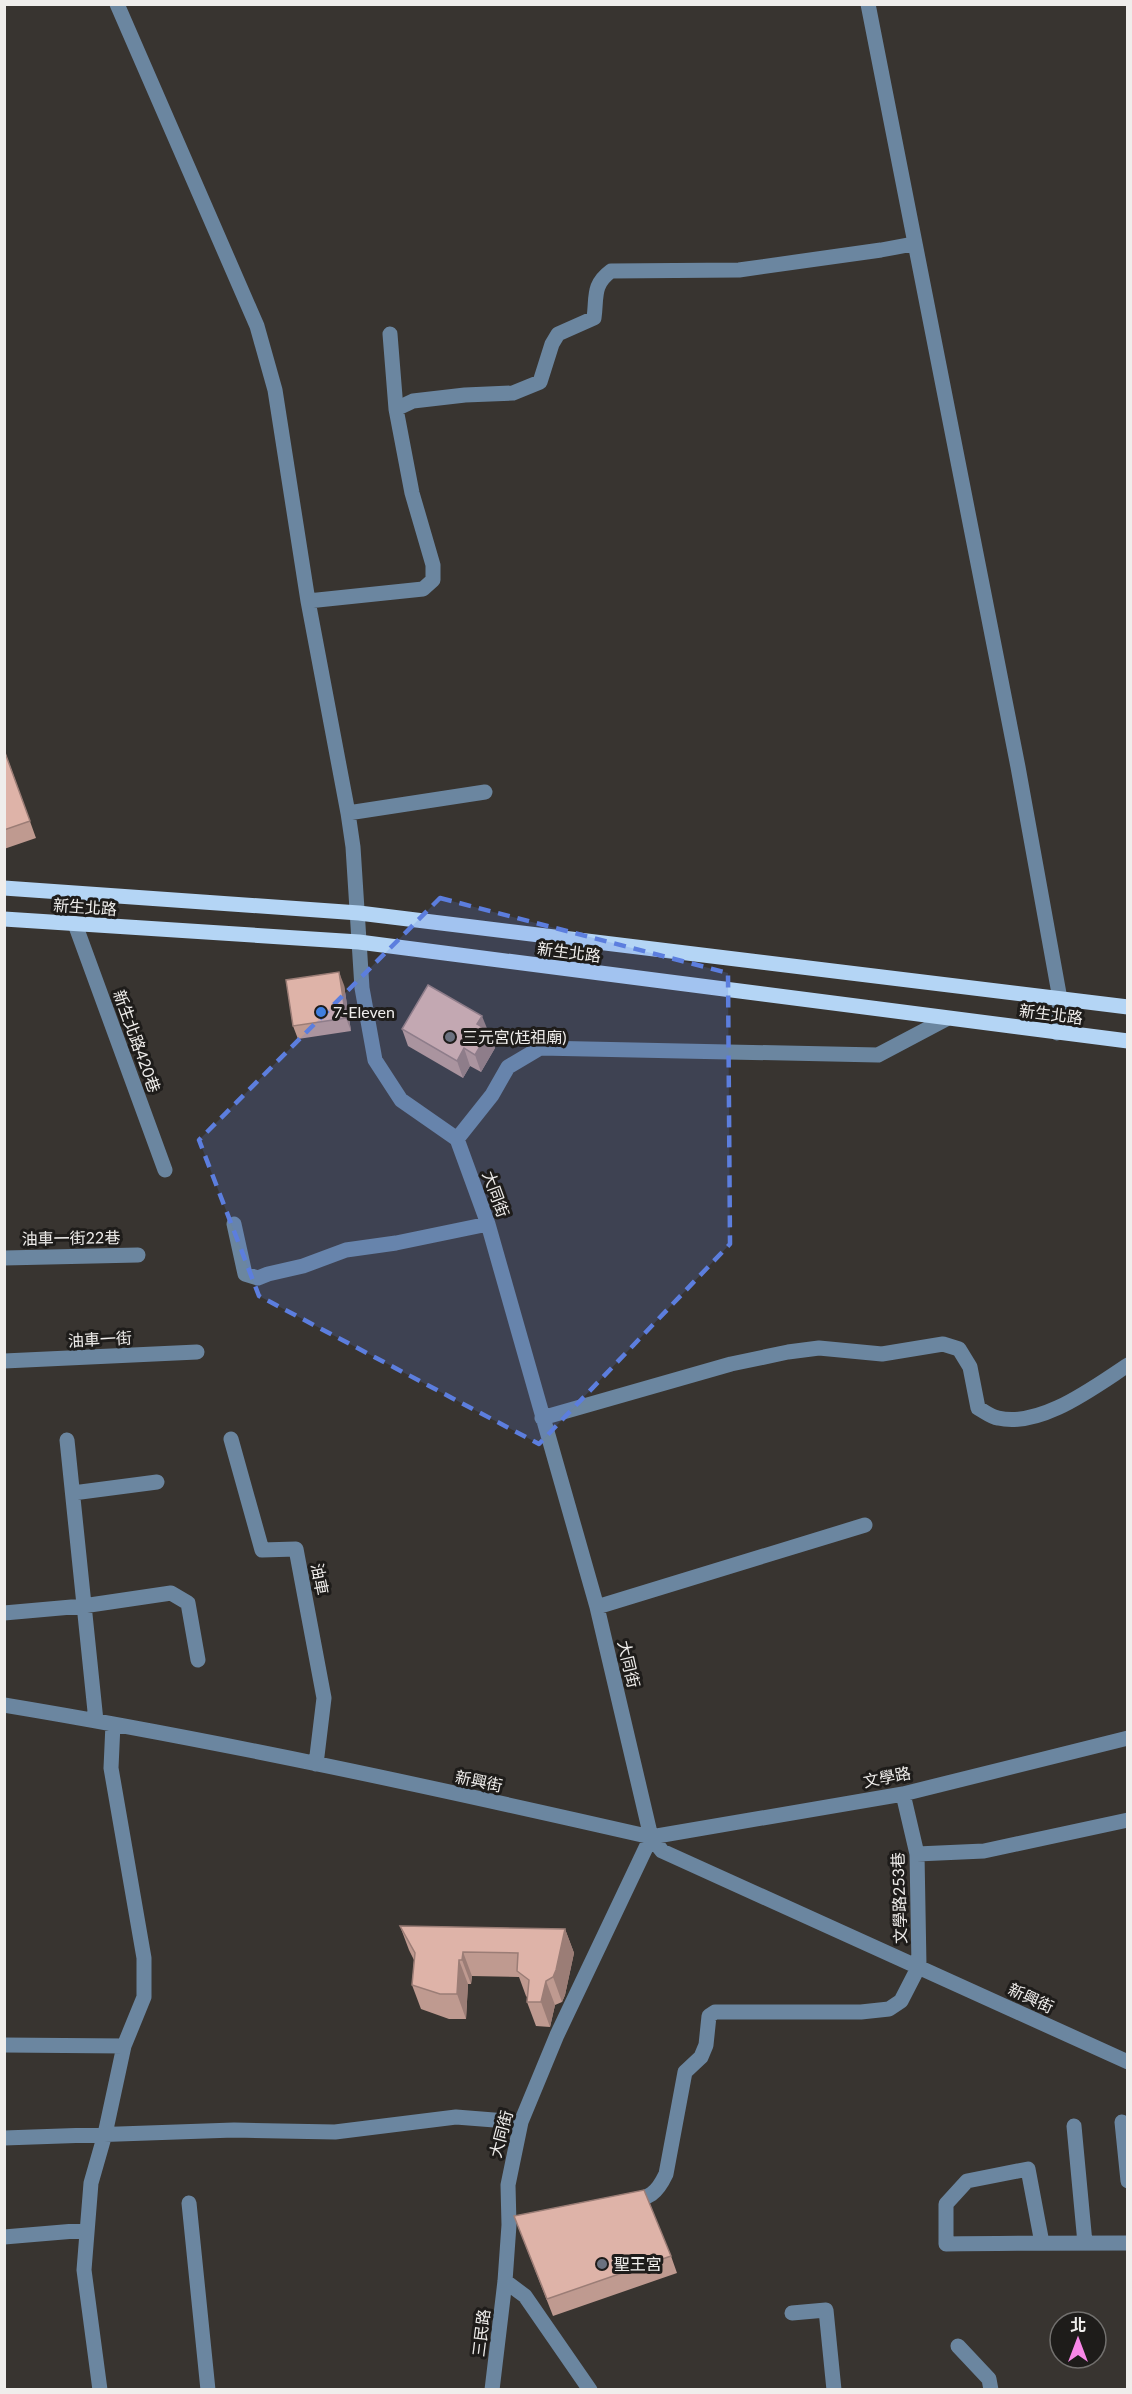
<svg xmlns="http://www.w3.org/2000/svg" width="1132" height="2394" viewBox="0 0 1132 2394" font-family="Lato,'Noto Sans TC',sans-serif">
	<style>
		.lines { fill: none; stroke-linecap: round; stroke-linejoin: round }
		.minor { stroke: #6b86a0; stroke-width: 15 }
		.major { stroke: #b4d5f5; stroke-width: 15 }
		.wall { fill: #bf9a90 }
		.shaded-wall { fill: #9b7d76 }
		.building { fill: #deb3a8; stroke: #9b7d76; stroke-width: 1.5 }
		.marked { fill: #5c7ede; fill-opacity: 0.2; stroke: #5c7ede; stroke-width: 4.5; stroke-dasharray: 12 8; stroke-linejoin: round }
		.shop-dot { fill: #3f7fe0; stroke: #1e1c1a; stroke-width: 2 }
		.worship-dot { fill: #6b7280; stroke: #1e1c1a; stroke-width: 2 }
		.labels { text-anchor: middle; stroke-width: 6; stroke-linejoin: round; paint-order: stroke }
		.street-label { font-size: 16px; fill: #efedeb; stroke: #1e1c1a }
		.poi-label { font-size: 16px; fill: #efedeb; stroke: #1e1c1a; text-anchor: start }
	</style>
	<rect width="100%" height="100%" fill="#383430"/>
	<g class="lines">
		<path class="minor" d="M117,4L257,326L275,390L308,601L348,813L353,847L362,988L375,1060L401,1100L457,1139L488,1224L597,1607L651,1837L557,2035L521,2122L508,2185L509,2225L505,2281L492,2390
			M868,4L1018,767L1060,999L1057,1033
			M396,409L413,401L465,395L513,393L540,382L552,344L558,334L594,318C597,297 592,285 611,271L739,270L881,250L913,244
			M308,601L423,589L433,580V565L412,493L396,409L390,334
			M348,813L485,792
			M75,924L165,1170
			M457,1139L492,1095L508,1067L540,1048L878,1055L946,1019
			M234,1224L245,1274L258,1278L268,1274L303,1266L346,1250L396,1243L488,1224
			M4,1258L138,1255
			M4,1361L197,1352
			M542,1418L731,1364L788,1352L819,1348L882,1354L943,1344L959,1349L970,1367L978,1408C984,1411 991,1417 998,1418C1041,1428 1094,1387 1128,1365
			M231,1439L262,1550L296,1549L324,1698L316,1764
			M67,1440L96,1721
			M73,1493L157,1482
			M597,1607L865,1525
			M4,1613L83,1606L171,1593L188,1603L198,1660
			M4,1705C221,1741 436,1788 651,1837L662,1851L1128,2062
			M651,1837L903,1794L1128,1738
			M917,1854L984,1851L1128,1820
			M4,2045L124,2046
			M1122,2122L1128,2181
			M1074,2126L1085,2243
			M4,2138L234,2130L335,2132L456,2117L521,2122
			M628,2202C650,2197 656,2195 666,2174L685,2072L701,2057L706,2045L709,2016L715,2012H861L889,2009L901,2001L919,1966L917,1854L903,1794
			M189,2203L208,2390
			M4,2237L87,2230
			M1042,2243L1028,2169L967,2181L946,2204V2244C1007,2243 1067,2243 1128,2243
			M505,2281L525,2296L590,2390
			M792,2313L826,2310L834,2390
			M958,2346L989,2379L991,2390
			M100,2390L84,2270L91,2183L105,2134L124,2046L144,1997V1958L111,1768L113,1724"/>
		<path class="major" d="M4,888L359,913L1128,1007
			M4,919L359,942L1128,1041"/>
	</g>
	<path class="wall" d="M4,749L36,838L4,849Z
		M344,985L351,1031L298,1039L293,1026Z
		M402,1029L489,1031L495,1048L481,1072L470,1066L463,1078L408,1046Z
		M400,1926L565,1929L574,1953L565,1995L562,2002L555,2005L550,2027L536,2026L527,2002V1997L526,1996L519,1977L472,1976L471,1984H468L466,2019H449L421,2009L412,1985L414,1960L409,1950Z
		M514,2216L671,2256L677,2273L553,2316Z"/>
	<path class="shaded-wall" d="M339,972L344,985L351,1031L346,1018Z
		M482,1016L495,1048L481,1072L475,1055L477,1024Z
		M464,1048L470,1066L463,1078L457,1061Z
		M565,1929L574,1953L565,1995L562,2002L553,1977Z
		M463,1952L472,1976L471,1984L462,1960Z
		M459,1960L468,1984L466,2019L457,1994Z
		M546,1981L555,2005L550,2027L541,2002Z"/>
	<path class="building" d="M4,750L30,821L4,830Z
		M339,972L346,1018L293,1026L286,980Z
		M428,985L482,1016L477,1024L489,1031L475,1055L464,1048L457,1061L402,1029Z
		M400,1926L565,1929L556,1970L553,1977L546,1981L541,2002H527L529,1980L517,1971L518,1953L463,1952L462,1960H459L457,1994H440L412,1985L415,1953Z
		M644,2190L671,2256L547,2299L514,2216Z"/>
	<path class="marked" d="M440,898L728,973L730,1244L539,1444L259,1296L199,1140Z"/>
	<circle class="shop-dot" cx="321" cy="1012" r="6"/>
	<g class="worship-dot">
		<circle cx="450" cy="1037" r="6"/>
		<circle cx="602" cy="2264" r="6"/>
	</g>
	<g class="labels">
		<g class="street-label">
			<text transform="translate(85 907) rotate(4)" y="6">新生北路</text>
			<text transform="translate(569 952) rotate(7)" y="6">新生北路</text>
			<text transform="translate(1051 1014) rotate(7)" y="6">新生北路</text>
			<text transform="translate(137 1041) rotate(70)" y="6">新生北路420巷</text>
			<text transform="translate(496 1194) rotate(70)" y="6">大同街</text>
			<text transform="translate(71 1238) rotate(-1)" y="6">油車一街22巷</text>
			<text transform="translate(100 1339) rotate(-3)" y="6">油車一街</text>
			<text transform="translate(320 1579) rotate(79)" y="6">油車</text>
			<text transform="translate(629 1664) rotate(77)" y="6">大同街</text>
			<text transform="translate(887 1777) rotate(-11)" y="6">文學路</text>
			<text transform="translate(479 1781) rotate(12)" y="6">新興街</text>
			<text transform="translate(899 1898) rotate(-92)" y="6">文學路253巷</text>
			<text transform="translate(1031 1998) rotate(25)" y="6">新興街</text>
			<text transform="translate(501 2134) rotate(-75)" y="6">大同街</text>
			<text transform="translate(481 2333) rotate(-83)" y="6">三民路</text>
		</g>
		<g class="poi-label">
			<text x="333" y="1018">7-Eleven</text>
			<text x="462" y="1043">三元宮(尪祖廟)</text>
			<text x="614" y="2270">聖王宮</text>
		</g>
	</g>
	<rect width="1132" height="2394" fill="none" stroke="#efedeb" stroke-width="12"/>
	<g transform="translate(1078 2340)"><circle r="28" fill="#1e1c1a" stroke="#72706e" stroke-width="1.5"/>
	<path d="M0-4.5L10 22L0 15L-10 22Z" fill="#f987e8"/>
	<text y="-9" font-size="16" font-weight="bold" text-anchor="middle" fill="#efedeb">北</text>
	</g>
</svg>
